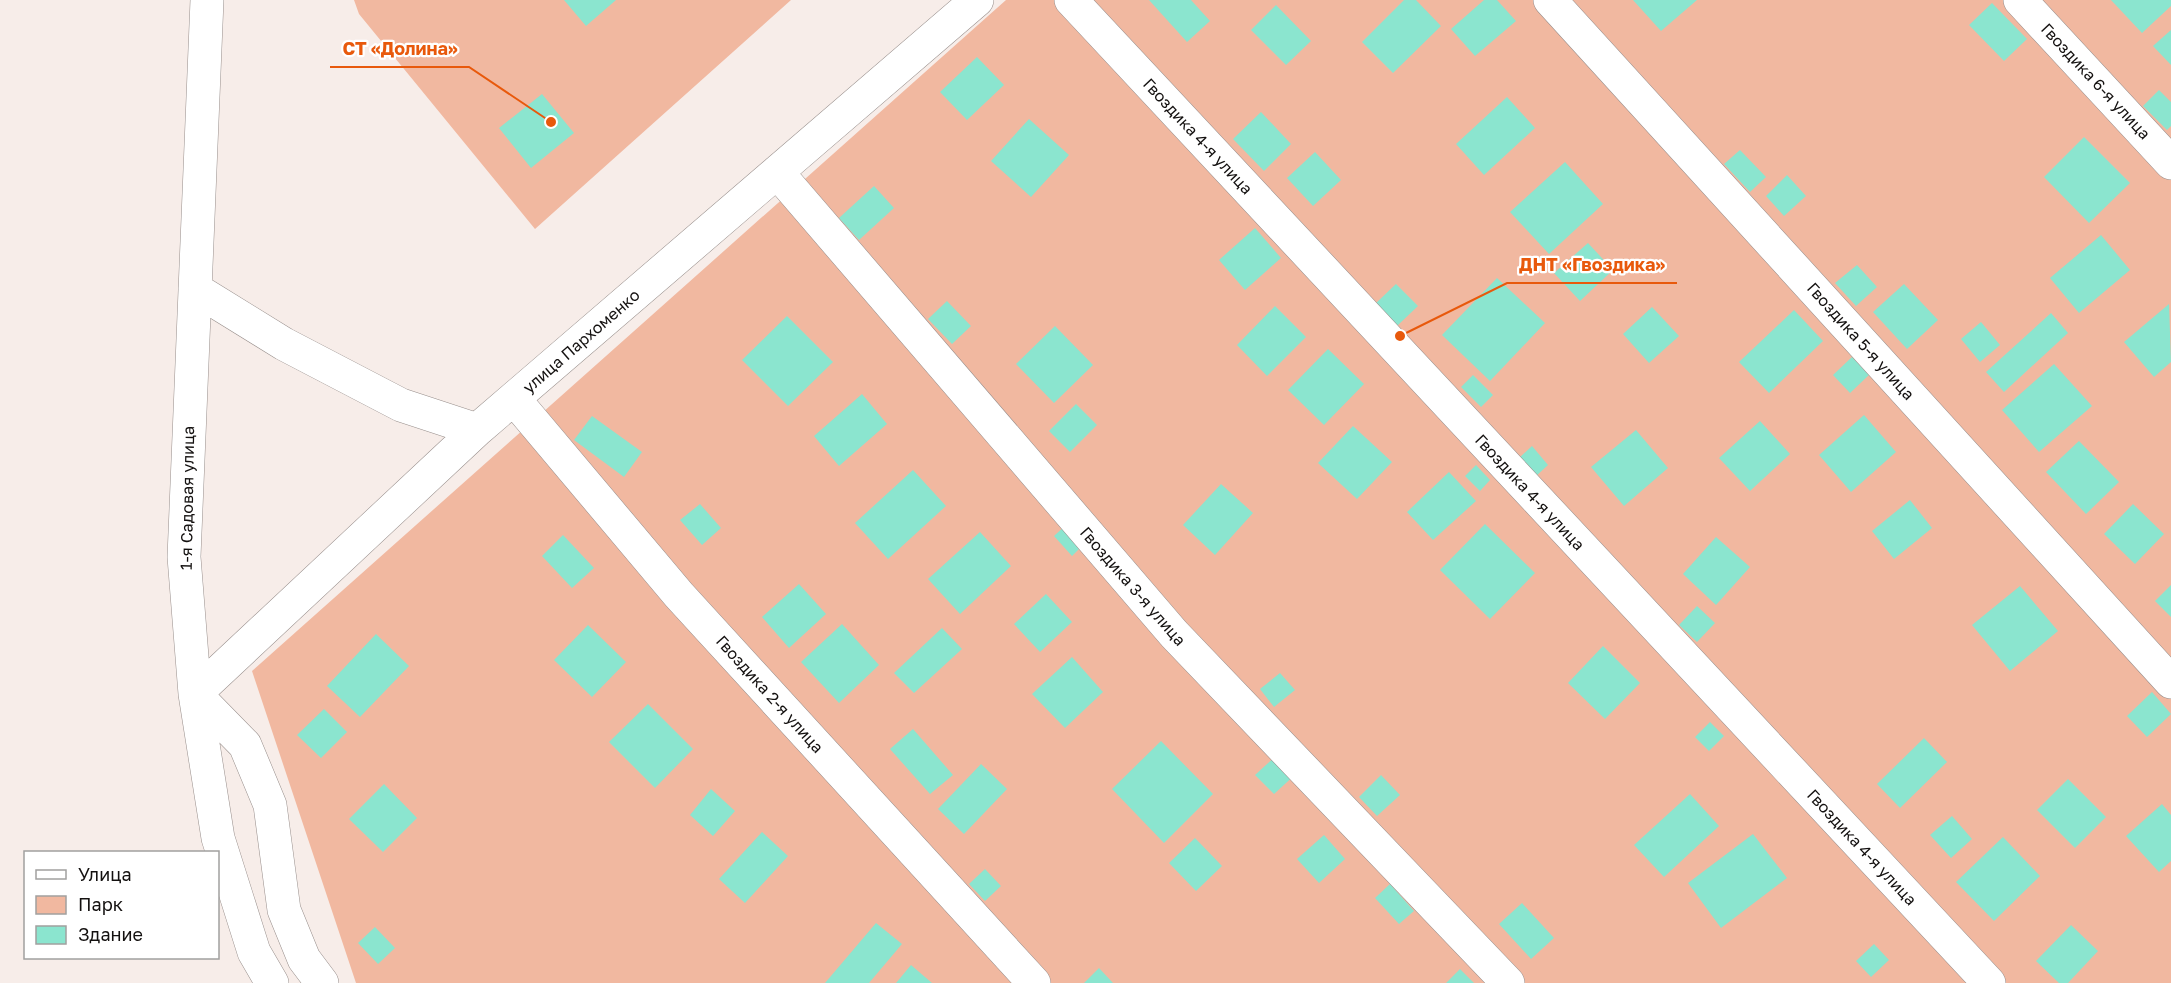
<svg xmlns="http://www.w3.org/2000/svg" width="2171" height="983" viewBox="0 0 2171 983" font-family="'Golos Text',sans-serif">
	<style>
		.green { fill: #f1b8a0 }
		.building { fill: #8be5cf }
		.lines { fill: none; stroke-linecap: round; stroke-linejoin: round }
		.minor-casing { stroke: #988f8c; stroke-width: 34 }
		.minor { stroke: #fff; stroke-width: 33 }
		.labels { text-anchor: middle; stroke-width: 4.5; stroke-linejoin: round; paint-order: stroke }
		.street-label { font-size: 16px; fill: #141110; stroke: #fff }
		.leader { fill: none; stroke: #e8590c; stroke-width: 2 }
		.callout-dot { fill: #e8590c; stroke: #fff; stroke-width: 2 }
		.callout-label { font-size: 18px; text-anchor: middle; font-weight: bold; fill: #e8590c; stroke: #fff; stroke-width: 4.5; stroke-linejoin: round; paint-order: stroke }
	</style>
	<rect width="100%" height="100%" fill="#f7ede9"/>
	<path class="green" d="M354,0H791L535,229L359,14Z
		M1006,0H2171V983H356L252,671Z"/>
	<path class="building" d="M564,0H616L586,26Z
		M1149,0H1191L1210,21L1187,42Z
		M1404,0H1416L1441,26L1393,73L1362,42Z
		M1484,0H1497L1516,21L1475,56L1451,29Z
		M1633,0H1697L1661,31Z
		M2111,0H2171V6L2142,33Z
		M1992,3L2027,39L2004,61L1969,25Z
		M1276,5L1311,41L1286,65L1251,30Z
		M2171,30V65L2153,46Z
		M977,57L1004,85L967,120L940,92Z
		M2159,90L2171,102V126L2167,130L2143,106Z
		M542,94L574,133L531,168L499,128Z
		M1507,97L1535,128L1484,175L1456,144Z
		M1261,112L1291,144L1264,171L1233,139Z
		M1029,119L1069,155L1031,197L991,161Z
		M2084,137L2130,183L2089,223L2044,177Z
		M1740,150L1766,177L1750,192L1724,164Z
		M1315,152L1341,180L1313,206L1287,178Z
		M1565,162L1603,204L1549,254L1510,212Z
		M1787,175L1806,196L1784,216L1766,196Z
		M874,186L894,208L859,240L839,218Z
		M1255,228L1281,258L1245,290L1219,260Z
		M2101,235L2130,270L2079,313L2050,278Z
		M1588,243L1613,270L1580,301L1554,273Z
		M1857,265L1877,287L1856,306L1835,283Z
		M1497,278L1545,323L1490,381L1442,335Z
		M1396,284L1418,306L1397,326L1375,304Z
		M1904,284L1938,320L1907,349L1873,312Z
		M947,301L971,326L952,344L928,319Z
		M2169,304L2171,362L2154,377L2124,342Z
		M1275,306L1306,337L1267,376L1237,345Z
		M1652,307L1679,336L1649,363L1623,334Z
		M1794,310L1823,341L1769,393L1739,362Z
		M2051,313L2068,333L2004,392L1986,372Z
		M787,316L833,362L788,406L742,360Z
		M1981,322L2000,345L1980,362L1961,339Z
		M1055,326L1093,365L1054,403L1016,364Z
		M1328,349L1364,384L1324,425L1288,390Z
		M1852,357L1869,375L1850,393L1833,375Z
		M2054,364L2092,406L2039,452L2002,410Z
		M1473,375L1493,395L1481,407L1461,387Z
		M862,394L887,424L839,466L814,436Z
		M1076,404L1097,425L1070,452L1049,431Z
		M1864,415L1896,452L1851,492L1819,455Z
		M592,416L642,452L624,477L574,440Z
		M1760,421L1790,454L1750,491L1719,458Z
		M1353,426L1392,462L1357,499L1318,463Z
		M1636,430L1668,468L1624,506L1591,467Z
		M2079,441L2119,482L2086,514L2046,472Z
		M1532,446L1548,465L1534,478L1518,459Z
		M1476,465L1490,480L1480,491L1465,476Z
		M913,470L946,506L888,559L855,523Z
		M1449,472L1476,501L1433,540L1407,512Z
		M1221,484L1253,513L1215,555L1183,525Z
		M1910,500L1932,528L1894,559L1872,531Z
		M700,504L721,528L702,545L680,520Z
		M2133,504L2164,534L2135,564L2104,534Z
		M1485,524L1535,573L1490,619L1440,570Z
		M1066,525L1084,544L1072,556L1054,536Z
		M980,532L1011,566L960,614L928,579Z
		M563,535L594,568L572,588L542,556Z
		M1716,537L1750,567L1716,605L1683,574Z
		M799,584L826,614L789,648L762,617Z
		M2171,585V617L2155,601Z
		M2020,586L2058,631L2010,671L1972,625Z
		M1046,594L1072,622L1040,652L1014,624Z
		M1697,606L1715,623L1697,642L1679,625Z
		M842,624L879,665L839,703L801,662Z
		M588,625L626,662L592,697L554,660Z
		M942,628L962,649L914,693L894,673Z
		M376,634L409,666L360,717L327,686Z
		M1603,646L1640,683L1605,719L1568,683Z
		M1072,657L1103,692L1065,728L1032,694Z
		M1280,673L1295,690L1274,707L1260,689Z
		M2152,692L2171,714L2147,737L2127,716Z
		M648,704L693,749L655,788L609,742Z
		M324,709L347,732L321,758L297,735Z
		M1710,722L1724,736L1709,751L1695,737Z
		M913,729L953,775L930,794L890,749Z
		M1924,738L1947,762L1900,808L1877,784Z
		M1161,741L1213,794L1164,843L1112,789Z
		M1278,754L1297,773L1274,794L1255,775Z
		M981,764L1007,789L964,834L938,809Z
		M1381,775L1400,795L1377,816L1359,797Z
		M2068,779L2106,817L2075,848L2037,810Z
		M384,784L417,818L383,852L349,819Z
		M711,789L735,811L713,836L690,815Z
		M1690,794L1719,826L1664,877L1634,845Z
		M2162,804L2171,815V861L2159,872L2126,836Z
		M1952,816L1972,839L1951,858L1930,835Z
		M762,832L788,856L745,903L719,879Z
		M1753,834L1787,878L1721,928L1688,883Z
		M1324,835L1345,859L1319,883L1297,859Z
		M2003,837L2040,876L1994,921L1956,882Z
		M1195,838L1222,866L1196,891L1169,863Z
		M985,869L1001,886L985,901L969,884Z
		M1390,884L1414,911L1399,924L1375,898Z
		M1522,903L1554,938L1531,959L1499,924Z
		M876,923L902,944L869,983H825Z
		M2071,925L2098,951L2068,983H2059L2036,961Z
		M375,927L395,948L378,964L358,943Z
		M1874,944L1889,960L1871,977L1856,961Z
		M911,965L932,983H896Z
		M1099,968L1113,983H1084Z
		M1460,969L1474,983H1446Z"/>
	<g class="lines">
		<defs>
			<path id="minor" d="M207,0L184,557L195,694L218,838L254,952L272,983
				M1071,0L1989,983
				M1550,0L2171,682
				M2020,0L2171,163
				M777,172L1174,634L1508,983
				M195,289L284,344L401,405L477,430
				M514,399L679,595L1034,983
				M322,983L304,959L284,910L270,805L245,745L195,694L477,430L977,0"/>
		</defs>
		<use href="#minor" class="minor-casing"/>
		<use href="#minor" class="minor"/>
	</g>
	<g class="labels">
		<g class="street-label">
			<text transform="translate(2096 81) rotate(47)" y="6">Гвоздика 6-я улица</text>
			<text transform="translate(1198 136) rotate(47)" y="6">Гвоздика 4-я улица</text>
			<text transform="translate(581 341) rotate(-41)" y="6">улица Пархоменко</text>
			<text transform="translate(1861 341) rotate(48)" y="6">Гвоздика 5-я улица</text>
			<text transform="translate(1530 492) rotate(47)" y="6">Гвоздика 4-я улица</text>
			<text transform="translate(187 498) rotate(-89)" y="6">1-я Садовая улица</text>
			<text transform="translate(1133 586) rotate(49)" y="6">Гвоздика 3-я улица</text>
			<text transform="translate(770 694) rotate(48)" y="6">Гвоздика 2-я улица</text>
			<text transform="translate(1862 847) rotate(47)" y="6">Гвоздика 4-я улица</text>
		</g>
	</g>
	<path class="leader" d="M551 122L469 67H330M1400 336L1507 283H1677"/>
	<g class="callout-dot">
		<circle cx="551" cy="122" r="6"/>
		<circle cx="1400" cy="336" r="6"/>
	</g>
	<g class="callout-label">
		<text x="400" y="55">СТ «Долина»</text>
		<text x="1592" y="271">ДНТ «Гвоздика»</text>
	</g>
	<rect x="24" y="851" width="195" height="108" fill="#ffffff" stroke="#a1a09f" stroke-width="1.5"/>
	<rect x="36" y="870" width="30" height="9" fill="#ffffff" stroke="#a1a09f" stroke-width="1.5"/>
	<text x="78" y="881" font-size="18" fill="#141110">Улица</text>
	<rect x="36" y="896" width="30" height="18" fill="#f1b8a0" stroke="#a1a09f" stroke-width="1.5"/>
	<text x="78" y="911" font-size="18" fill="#141110">Парк</text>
	<rect x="36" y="926" width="30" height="18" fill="#8be5cf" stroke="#a1a09f" stroke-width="1.5"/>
	<text x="78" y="941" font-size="18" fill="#141110">Здание</text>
</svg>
